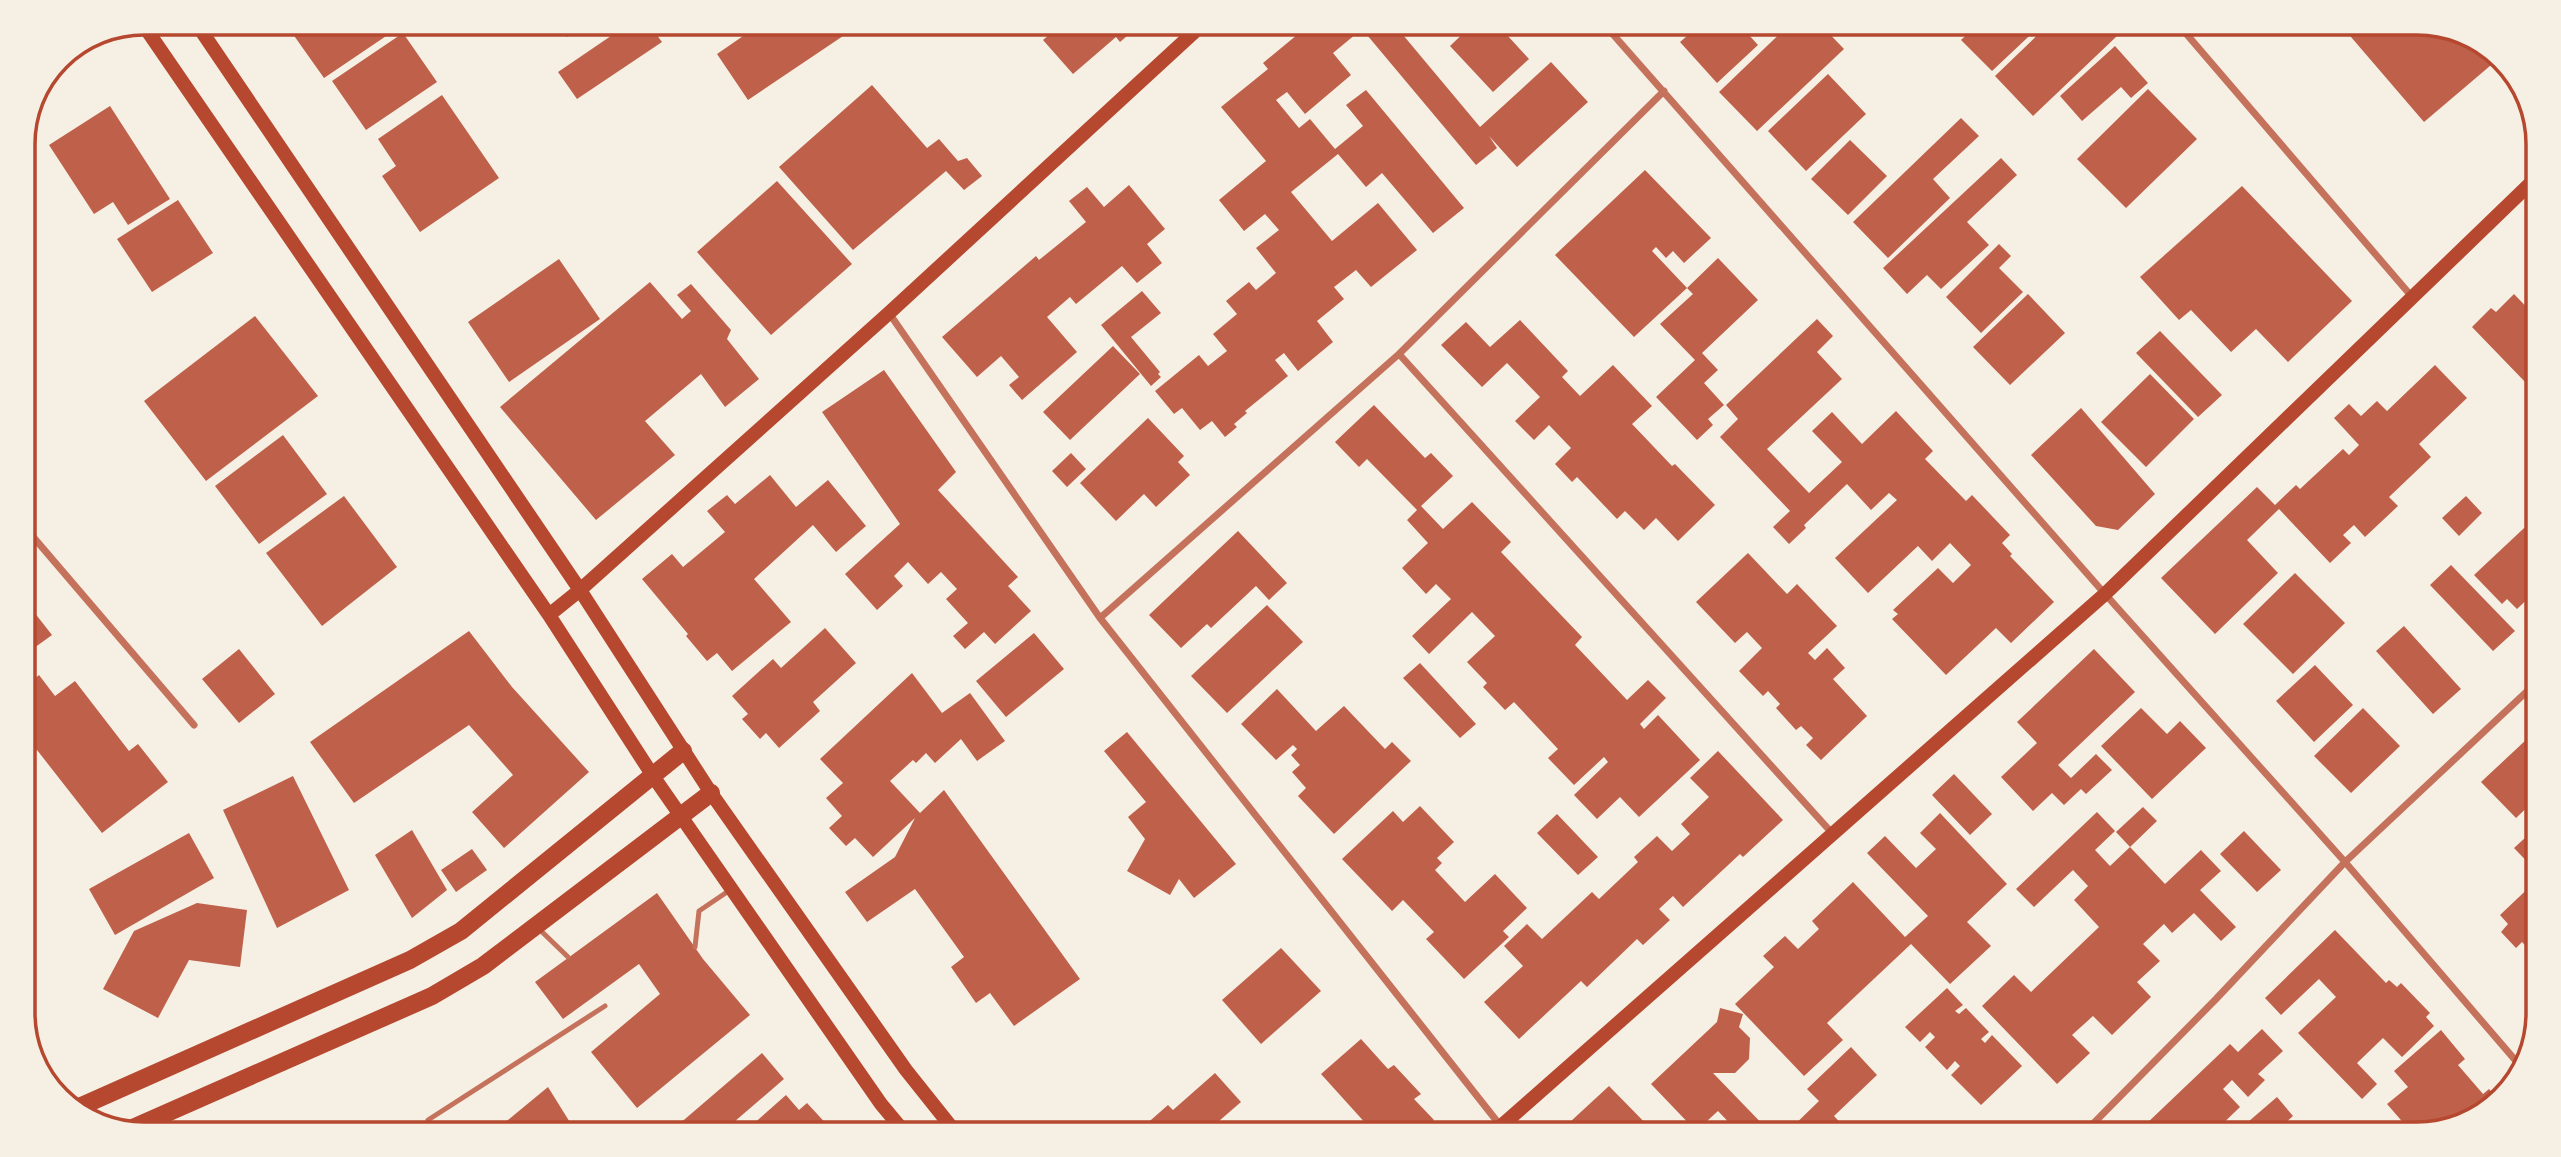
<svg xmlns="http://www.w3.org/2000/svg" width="2561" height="1157" viewBox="0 0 2561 1157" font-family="'Sofia Sans Condensed',sans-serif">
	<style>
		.building { fill: #bf614a }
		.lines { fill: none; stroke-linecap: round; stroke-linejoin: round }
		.service { stroke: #c5725c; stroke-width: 5 }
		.minor { stroke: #c5725c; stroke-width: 7 }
		.secondary { stroke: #b5482f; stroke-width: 14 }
		.primary { stroke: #b5482f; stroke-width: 18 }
		.rim { fill: none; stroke: #b5482f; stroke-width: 3.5 }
	</style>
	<rect width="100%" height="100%" fill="#f6efe4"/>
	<path class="building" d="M285,23H394L398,28L324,78Z
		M558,23H588L567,37Z
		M630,23H648L662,42L577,99L558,72Z
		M762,23H839L846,34L748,100L717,54Z
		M1063,23H1142L1120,42L1116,37L1073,74L1043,40Z
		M1308,23H1393L1480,127L1551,62L1588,102L1517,167L1489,136L1497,148L1476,165L1362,29L1333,53L1351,75L1305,114L1287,92L1276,100L1299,128L1310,119L1335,149L1363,126L1346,105L1366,90L1464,208L1433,233L1382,173L1366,187L1338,154L1291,192L1332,241L1378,203L1417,250L1371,287L1356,270L1334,287L1344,299L1317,321L1333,342L1298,371L1284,353L1275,360L1288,376L1245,411L1247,413L1234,424L1237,427L1225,437L1212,421L1200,430L1182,408L1174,414L1155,391L1199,355L1208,366L1227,351L1213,334L1237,314L1226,301L1249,282L1256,290L1276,273L1256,248L1279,230L1265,214L1244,231L1219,200L1266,161L1221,107L1268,69L1263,63L1309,25Z
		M1474,23H1496L1529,59L1493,92L1450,46Z
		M1702,23H1738L1758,45L1717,83L1680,42Z
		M1791,23H1819L1844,49L1757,131L1719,92Z
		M1979,23H2043L1992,71L1961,40Z
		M2050,23H2104L2117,36L2033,116L1995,76Z
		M2339,23H2417L2464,32L2497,60L2424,122Z
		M403,33L437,82L366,130L332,81Z
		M2115,46L2148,83L2131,98L2121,87L2082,121L2060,96Z
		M1828,74L1866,114L1806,171L1768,131Z
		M872,85L927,148L939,139L958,161L967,158L982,176L964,190L946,171L853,250L779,167Z
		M2148,89L2197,139L2126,208L2077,159Z
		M442,95L499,178L420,232L382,176L396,166L378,139Z
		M110,106L170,199L128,225L113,202L94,214L49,145Z
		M1961,118L1979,136L1933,179L1950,198L1888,258L1853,222Z
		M1850,140L1887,176L1848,215L1811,179Z
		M2001,158L2017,175L1967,222L1989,245L1941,289L1927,275L1907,294L1883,268Z
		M1645,170L1711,238L1684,263L1673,251L1666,258L1656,247L1652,251L1687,288L1634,337L1555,255Z
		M777,181L852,264L771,335L697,252Z
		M1129,185L1165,229L1147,244L1162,263L1137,283L1122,266L1076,304L1070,297L1047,317L1077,352L1022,400L1009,385L1019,377L1001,356L977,377L942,337L1036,256L1039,260L1086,222L1069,201L1087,187L1104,207Z
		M2242,186L2352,301L2288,362L2256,329L2231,352L2191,310L2179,320L2140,277Z
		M178,200L213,253L152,292L117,239Z
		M1999,244L2011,256L1999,268L2023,292L1981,333L1946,297Z
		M1718,258L1758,300L1702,353L1718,370L1704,383L1724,405L1708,419L1713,425L1697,440L1656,397L1695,360L1660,324L1693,294L1687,288Z
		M559,259L600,319L509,382L468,322Z
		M650,282L682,319L691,311L677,295L691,284L731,330L727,339L759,379L725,407L701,374L645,421L675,455L596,520L500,407Z
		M1142,291L1161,313L1131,337L1160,372L1158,374L1161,377L1151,386L1101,325Z
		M2028,294L2065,333L2010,385L1973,347Z
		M2514,294L2538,319V376L2528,385L2472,327L2491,308L2496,312Z
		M255,316L318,396L206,481L144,401Z
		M1817,319L1833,336L1817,352L1842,379L1767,449L1809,493L1842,462L1812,431L1832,412L1862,444L1896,411L1933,451L1925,459L1966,501L1972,495L2010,535L2002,543L2012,554L2010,556L2054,602L2011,643L1996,628L1946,675L1892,619L1898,614L1893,610L1938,568L1953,583L1971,565L1950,543L1932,561L1918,546L1868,593L1835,558L1897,500L1889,493L1871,510L1847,484L1804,525L1806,528L1789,544L1773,527L1790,511L1720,437L1738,419L1726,405Z
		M1520,320L1568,371L1562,377L1580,396L1613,365L1652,406L1632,424L1672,466L1675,464L1715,505L1678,541L1656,518L1644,530L1625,511L1617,519L1577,477L1572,482L1555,464L1571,448L1549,425L1534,440L1515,421L1540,397L1507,363L1482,387L1441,345L1466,322L1490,347Z
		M2160,331L2222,395L2198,417L2136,353Z
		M1113,346L1140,374L1070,440L1043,412Z
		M2435,365L2467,398L2419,444L2431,457L2389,497L2398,506L2365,537L2354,525L2343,535L2351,543L2330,563L2279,509L2247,540L2278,573L2215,634L2161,578L2257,487L2275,505L2296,485L2300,489L2343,449L2349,455L2359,445L2334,418L2349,404L2361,416L2377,401L2387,411Z
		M884,370L956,472L938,490L1018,577L1008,586L1031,611L995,644L984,632L965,649L953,636L968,623L946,599L957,589L941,572L928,584L908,562L894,576L903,586L877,610L845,574L900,524L822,412Z
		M2150,374L2194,419L2146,467L2101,422Z
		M1374,405L1425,458L1431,453L1453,476L1421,506L1443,529L1472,502L1511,542L1501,552L1582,637L1575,645L1627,700L1648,680L1666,698L1640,724L1644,729L1658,715L1700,760L1639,817L1620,797L1597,819L1574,795L1608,762L1604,757L1574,785L1548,758L1558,749L1514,702L1505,710L1483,687L1487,683L1467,662L1495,636L1472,612L1429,654L1412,636L1451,599L1436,584L1426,594L1402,568L1428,543L1407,520L1417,510L1367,459L1359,467L1335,442Z
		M2081,408L2155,494L2118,530L2096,526L2031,455Z
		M1148,418L1184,456L1178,462L1190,475L1156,507L1144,494L1116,521L1080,483Z
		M283,435L327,494L259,544L215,486Z
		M1071,453L1086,469L1067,487L1052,471Z
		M770,475L796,507L828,480L866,526L836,552L813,525L754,579L791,622L732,671L717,653L707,661L686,636L688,634L642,579L672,554L683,567L725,532L707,511L727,495L735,504Z
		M344,496L397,567L322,626L266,553Z
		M2466,496L2482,513L2459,536L2442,518Z
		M2538,515V589L2517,609L2507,599L2502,604L2474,575Z
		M1238,531L1287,583L1269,600L1256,586L1211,628L1207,624L1181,648L1149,615Z
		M1748,553L1787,594L1797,584L1837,626L1808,653L1815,660L1827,648L1845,668L1833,679L1867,716L1821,760L1806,745L1813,738L1801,726L1796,730L1776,708L1780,704L1768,691L1763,696L1739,671L1762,648L1747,632L1735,643L1696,602Z
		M2451,565L2515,631L2493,651L2430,585Z
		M2295,573L2345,623L2293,674L2243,624Z
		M1267,605L1303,642L1227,713L1191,676Z
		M34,612L52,635L23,656V621Z
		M2404,626L2461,689L2433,714L2376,651Z
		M825,628L856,663L813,702L820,711L779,748L766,733L760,739L742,719L748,714L732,696L773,659L781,668Z
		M469,631L512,687L589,772L504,848L472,812L513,775L469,725L354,803L310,742Z
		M1034,633L1064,669L1006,717L976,681Z
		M239,649L275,694L239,723L202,679Z
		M2094,649L2135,692L2058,765L2071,778L2096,754L2112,770L2086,794L2081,789L2064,805L2052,793L2033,811L2001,777L2037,743L2017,722Z
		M1420,663L1476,724L1460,738L1403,678Z
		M2315,665L2353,705L2314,742L2276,701Z
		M912,673L942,713L970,693L1005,741L977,761L961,739L935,763L926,753L916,763L913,760L890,781L920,813L944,790L1080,979L1014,1026L990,993L976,1003L951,967L964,957L915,889L867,922L845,892L895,857L915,818L873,857L855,838L846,846L829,828L842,816L826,798L843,783L820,759Z
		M39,675L55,696L75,681L129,751L138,744L168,782L102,833L37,750L23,760V688Z
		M1277,689L1316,731L1344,706L1385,749L1392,742L1411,761L1334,834L1298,796L1306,788L1292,772L1300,765L1291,755L1297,749L1293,745L1276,760L1241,724Z
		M2141,708L2167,734L2180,721L2206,748L2152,799L2101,746Z
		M2363,708L2400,746L2351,793L2314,756Z
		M1127,732L1236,864L1194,898L1179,879L1170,895L1127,871L1145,839L1128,817L1146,802L1104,751Z
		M2527,739L2538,751V797L2516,818L2481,782Z
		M1718,751L1783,820L1743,857L1740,854L1683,907L1673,896L1659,909L1670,920L1643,945L1637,939L1587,987L1581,981L1519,1039L1484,1002L1523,966L1504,946L1527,924L1542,939L1592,892L1599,899L1638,862L1634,857L1657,836L1672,851L1690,834L1681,824L1709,797L1690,778Z
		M1954,774L1992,814L1970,835L1932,795Z
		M293,776L349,890L277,928L223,810Z
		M1420,806L1454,842L1437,858L1442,863L1435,870L1465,902L1495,874L1527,908L1503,931L1509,937L1464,979L1426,939L1434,932L1403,900L1392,911L1342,859L1393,811L1403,822Z
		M2143,807L2157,821L2130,847L2116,832Z
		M2097,812L2115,831L2095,850L2110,866L2130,847L2165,884L2201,850L2221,871L2200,890L2236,927L2221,941L2194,913L2172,933L2164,924L2143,944L2160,961L2137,982L2151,997L2112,1035L2093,1016L2072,1035L2090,1053L2057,1084L1982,1006L2014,975L2031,992L2099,927L2074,900L2088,886L2073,870L2034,907L2016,889Z
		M1940,813L2007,884L1967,922L1991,946L1950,984L1911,944L1827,1023L1843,1040L1804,1076L1735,1004L1774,967L1763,956L1785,936L1798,949L1819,929L1812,921L1853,882L1905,937L1928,916L1867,853L1885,836L1916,868L1936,849L1920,833Z
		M1557,814L1598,857L1578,875L1537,833Z
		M2538,826V873L2514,848Z
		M412,830L447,890L412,918L375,855Z
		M2244,831L2281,870L2257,892L2220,854Z
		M189,833L214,878L115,935L89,889Z
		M472,849L487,870L456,892L441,870Z
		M2538,879V959L2522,942L2516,948L2501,932L2508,924L2500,915Z
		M657,893L703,959L750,1015L637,1108L591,1052L660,994L639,964L563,1019L535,982Z
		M197,903L247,910L240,967L189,960L158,1018L103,989L134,931Z
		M2335,930L2386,983L2389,980L2397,987L2401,983L2430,1013L2426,1017L2434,1026L2402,1057L2383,1038L2357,1063L2377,1084L2362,1099L2298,1033L2336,997L2319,979L2281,1015L2265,998Z
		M1281,948L1321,991L1261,1044L1222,1000Z
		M1947,988L1963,1005L1955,1011L1959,1014L1966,1008L1989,1032L1981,1039L1985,1043L1992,1035L2022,1066L1981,1105L1951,1075L1960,1066L1955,1061L1947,1070L1925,1047L1935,1037L1930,1032L1920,1042L1905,1027Z
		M1720,1008L1743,1014L1739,1027L1750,1038L1749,1059L1735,1073H1713L1772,1134H1740L1718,1111L1696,1131L1651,1084L1717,1022Z
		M2262,1029L2283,1051L2258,1074L2265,1080L2248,1097L2232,1080L2223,1089L2240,1107L2212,1134H2184L2180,1130L2176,1134H2152L2144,1126L2230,1044L2238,1052Z
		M2441,1030L2465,1059L2458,1065L2483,1094L2489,1089L2497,1098L2485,1114L2470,1118L2464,1111L2447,1125L2413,1134L2387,1104L2408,1087L2394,1071Z
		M1361,1039L1388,1069L1394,1065L1421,1094L1414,1099L1434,1120L1418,1134H1359L1368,1126L1321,1074Z
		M1851,1047L1877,1075L1834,1116L1851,1134H1785L1819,1101L1807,1089Z
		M762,1053L784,1079L720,1134H673L671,1131Z
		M1215,1073L1241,1102L1204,1134H1135L1168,1105L1173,1110Z
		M1609,1086L1656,1134H1582L1570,1122Z
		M548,1087L571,1124L556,1134H491Z
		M786,1095L799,1110L807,1103L831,1129L825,1134H742Z
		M2277,1097L2293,1116L2273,1134H2234Z"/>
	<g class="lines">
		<path class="service" d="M538,928L568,957
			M695,947L699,911L730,890
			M428,1120L605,1006"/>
		<path class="minor" d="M1603,23L2105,594L2345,862L2522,1068
			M2177,23L2413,298
			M889,313L1100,618L1507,1134
			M1399,354L1832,833
			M23,525L194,725
			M1100,618L1399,354L1664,91
			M2083,1134L2216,999L2345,862L2538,681"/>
		<path class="secondary" d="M142,23L549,615L653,776L881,1104L906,1134
			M196,23L580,590L711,793L906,1070L957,1134
			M549,615L580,590L889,313L1204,23
			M1492,1134L2105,594L2538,176"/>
		<path class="primary" d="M77,1108L410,960L461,931L683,751
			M126,1131L432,996L483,966L711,793"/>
	</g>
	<path d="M0 0H2561V1157H0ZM144 35H2417A109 109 0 0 1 2526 144V1013A109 109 0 0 1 2417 1122H144A109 109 0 0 1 35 1013V144A109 109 0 0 1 144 35Z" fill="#f6efe4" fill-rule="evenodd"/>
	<path class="rim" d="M144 35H2417A109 109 0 0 1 2526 144V1013A109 109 0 0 1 2417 1122H144A109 109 0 0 1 35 1013V144A109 109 0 0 1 144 35Z"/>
</svg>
